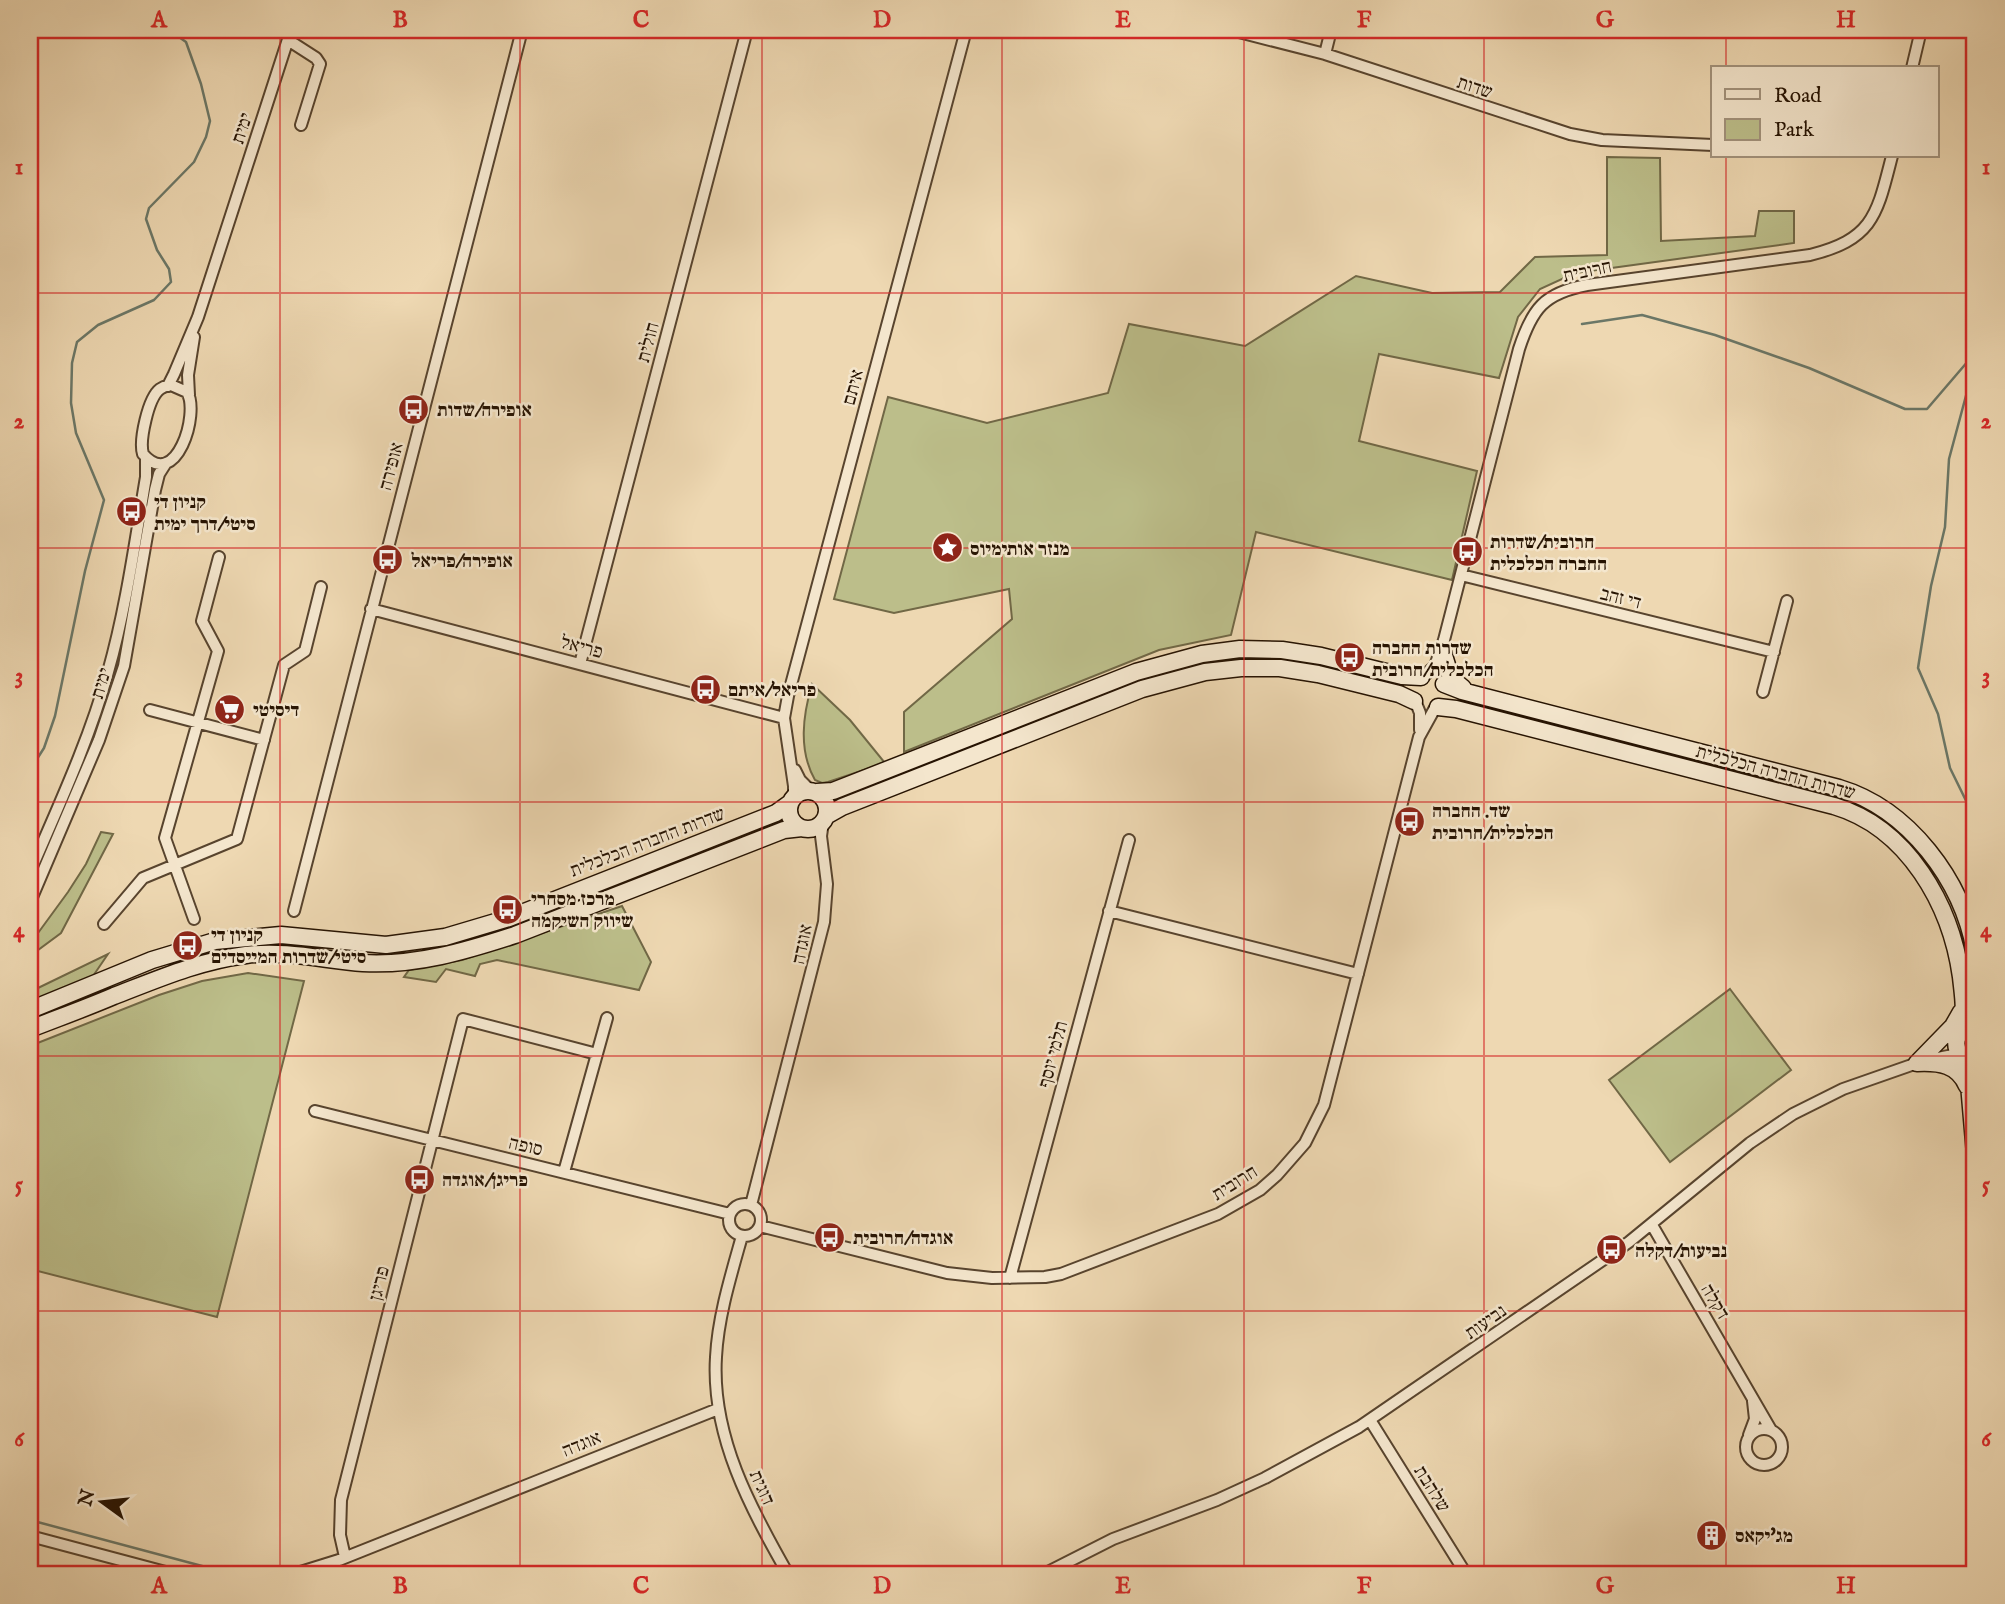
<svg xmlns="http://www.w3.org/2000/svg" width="2005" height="1604" viewBox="0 0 2005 1604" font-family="'IM FELL English','Frank Ruhl Libre',serif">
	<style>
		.green { fill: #bcbe8a; stroke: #716846; stroke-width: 2 }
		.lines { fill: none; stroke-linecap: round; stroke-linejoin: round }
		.stream { stroke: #6b7767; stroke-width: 2.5 }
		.street-casing { stroke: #58442e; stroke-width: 14 }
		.secondary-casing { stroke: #261302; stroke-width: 19 }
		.street { stroke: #f4e6cd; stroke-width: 10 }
		.secondary { stroke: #f4e6cd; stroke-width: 16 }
		.grid { fill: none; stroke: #d62828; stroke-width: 2; stroke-opacity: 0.55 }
		.labels { text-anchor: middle; stroke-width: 5; stroke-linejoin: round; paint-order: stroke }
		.street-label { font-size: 19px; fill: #261302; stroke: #f4e6cd }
		.poi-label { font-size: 19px; font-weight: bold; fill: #261302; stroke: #f4e6cd; text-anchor: start }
		.neatline { fill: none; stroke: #d62828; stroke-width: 2.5 }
		.grid-label { font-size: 23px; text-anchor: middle; font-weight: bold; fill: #d62828 }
	</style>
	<rect width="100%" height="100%" fill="#eed8b2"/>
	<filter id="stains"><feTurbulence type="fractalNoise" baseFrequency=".00286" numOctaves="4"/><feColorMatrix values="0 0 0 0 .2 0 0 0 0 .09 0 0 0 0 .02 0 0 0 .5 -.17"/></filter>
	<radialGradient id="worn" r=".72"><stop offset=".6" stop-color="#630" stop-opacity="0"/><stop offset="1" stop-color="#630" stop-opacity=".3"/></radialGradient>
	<path class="green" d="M1607,157L1660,158L1661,241L1755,236L1759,211H1794V243L1575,273L1540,289L1518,317L1499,378L1379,354L1359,441L1477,471L1452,580L1256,532L1231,635L1159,650L904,752V712L1012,619L1009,589L894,613L834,599L888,397L987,423L1108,393L1129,324L1245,346L1356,276L1432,293L1500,292L1535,257L1607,255Z
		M812,684L850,720L885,763L828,782L822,783L815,780C798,750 803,715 812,684Z
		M101,832L113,834L61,933L30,956V944L68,892L86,864Z
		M622,906L651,962L639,990L497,960L480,964L475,976L446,969L436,982L404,977L409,970L462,960Z
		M108,954L91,979L30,1001V961L38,988Z
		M248,973L304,981L217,1317L30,1269V1046L159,995L202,981Z
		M1730,989L1791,1070L1670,1162L1609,1080Z"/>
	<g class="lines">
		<path class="stream" d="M1582,324L1642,315L1715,335L1809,368L1905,409H1927L1969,360L1975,359
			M1975,382L1967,392L1949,459L1945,527L1931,586L1918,668L1938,714L1950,768L1975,819
			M30,770L44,748L55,716L85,571L104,500L76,433L71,403L72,363L77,342L98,325L154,300L171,282L169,269L157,250L146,219L149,208L194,162L206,137L210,121L201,84L186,42L169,30
			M30,1520L232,1574"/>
		<defs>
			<path id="street" d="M1231,30L1325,54L1570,134L1602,140L1713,145
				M288,40L316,58L320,64L301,125
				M1325,54L1331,30
				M1912,68L1921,30
				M171,385L187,392C200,413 176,492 143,454C139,441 148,398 160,389C164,386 166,386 171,385Z
				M168,386L174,374L198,317L291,30
				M189,395L188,375L194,337
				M1461,575L1774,652
				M371,609L784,718
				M580,664L747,30
				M1424,676L1435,666L1444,640L1519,349C1532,309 1544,293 1587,285L1810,255C1874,239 1877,214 1892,156
				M1763,692L1787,601
				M1416,703L1420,713V730
				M150,710L264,740
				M795,770L800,780L811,791
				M794,797V786L784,718L788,696L966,30
				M30,872C58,807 89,741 108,672C126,609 135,542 146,477V458
				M30,902L99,740L124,666L155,490L159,474L166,463
				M294,911L522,30
				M1109,911L1358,974
				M194,919L165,838L218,651L202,621L219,557
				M104,924L143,878L237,839L284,665L305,651L321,587
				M315,1111L730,1214
				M564,1172L607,1018
				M729 1220a16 16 0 1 1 32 0a16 16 0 1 1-32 0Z
				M751,1205L824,922L827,884L821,836L823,822
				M1652,1225L1771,1430
				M760,1226L947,1273L992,1278L1045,1277L1061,1274L1218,1214L1260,1190L1277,1175L1305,1143L1324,1105L1419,737L1435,708
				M742,1236C731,1275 718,1317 716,1357C711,1436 751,1509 788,1574
				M1010,1278L1129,840
				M1370,1420L1466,1574
				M1746 1447a18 18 0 1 1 36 0a18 18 0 1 1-36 0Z
				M1749,1435L1755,1419L1753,1401
				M30,1536L173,1574
				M345,1557L340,1535L341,1500L463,1019L597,1054
				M294,1574L339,1560L718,1409
				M1044,1574L1113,1539L1217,1500L1265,1478L1359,1427L1629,1242L1750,1143L1793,1114L1843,1089L1923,1061L1953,1055L1961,1057"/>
			<path id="secondary" d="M1443,652L1451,678L1463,688
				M1444,684L1462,691L1839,788C1909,809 1962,880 1975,951
				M1438,707L1456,709L1834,806C1908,828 1951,905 1961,977C1963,996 1966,1011 1961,1030
				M789 810a19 19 0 1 1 38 0a19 19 0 1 1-38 0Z
				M817,792L833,791L1136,672L1202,654L1240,649L1282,650L1321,656L1402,676L1421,677
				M826,816L842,807L1142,689L1205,672L1241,668H1280L1318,674L1399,694L1414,701
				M30,1010L152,960L215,941L281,935L386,945L445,937L509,918L776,813L790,803
				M1975,1025C1958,1027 1951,1042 1961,1057L1975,1062
				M30,1029C58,1018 86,1008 114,996C158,979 199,961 246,955C286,950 324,960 363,963C416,966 466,951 515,935L784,830L802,828
				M1967,1061L1975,1154
				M1917,1063L1953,1026L1961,1012
				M1917,1063C1939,1062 1958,1064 1967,1086"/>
		</defs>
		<use href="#street" class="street-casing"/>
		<use href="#secondary" class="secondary-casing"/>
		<use href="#street" class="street"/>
		<use href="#secondary" class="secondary"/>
	</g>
	<path class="grid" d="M280,30V1574M520,30V1574M762,30V1574M1002,30V1574M1244,30V1574M1484,30V1574M1726,30V68M1726,156V1574M30,293H1975M30,548H1975M30,802H1975M30,1056H1975M30,1311H1975"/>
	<defs>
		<symbol id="bus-disc" viewBox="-11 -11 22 22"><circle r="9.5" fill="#8f2418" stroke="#f4e6cd"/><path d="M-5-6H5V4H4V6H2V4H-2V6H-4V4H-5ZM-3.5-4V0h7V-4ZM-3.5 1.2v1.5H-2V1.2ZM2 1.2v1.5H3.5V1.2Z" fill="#fff"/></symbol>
		<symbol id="sight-disc" viewBox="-11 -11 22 22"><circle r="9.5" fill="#8f2418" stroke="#f4e6cd"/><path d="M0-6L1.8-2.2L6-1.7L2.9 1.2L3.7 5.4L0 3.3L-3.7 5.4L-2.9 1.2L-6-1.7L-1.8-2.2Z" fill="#fff"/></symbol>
		<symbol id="supermarket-disc" viewBox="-11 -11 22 22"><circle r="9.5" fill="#8f2418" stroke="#f4e6cd"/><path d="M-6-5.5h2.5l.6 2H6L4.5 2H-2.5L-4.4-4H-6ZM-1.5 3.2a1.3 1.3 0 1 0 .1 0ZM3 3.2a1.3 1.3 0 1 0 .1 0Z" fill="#fff"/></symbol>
		<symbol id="building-disc" viewBox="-11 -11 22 22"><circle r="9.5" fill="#8f2418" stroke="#f4e6cd"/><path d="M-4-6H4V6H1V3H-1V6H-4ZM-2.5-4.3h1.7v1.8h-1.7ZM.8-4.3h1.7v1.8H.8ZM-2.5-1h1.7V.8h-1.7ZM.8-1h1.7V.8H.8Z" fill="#fff"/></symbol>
	</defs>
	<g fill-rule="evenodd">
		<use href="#bus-disc" x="396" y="392" width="35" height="35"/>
		<use href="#bus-disc" x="114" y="494" width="35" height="35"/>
		<use href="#sight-disc" x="930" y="530" width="35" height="35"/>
		<use href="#bus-disc" x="1450" y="534" width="35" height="35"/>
		<use href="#bus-disc" x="370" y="542" width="35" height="35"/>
		<use href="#bus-disc" x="1332" y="640" width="35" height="35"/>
		<use href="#bus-disc" x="688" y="672" width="35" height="35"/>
		<use href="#supermarket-disc" x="212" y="692" width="35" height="35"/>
		<use href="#bus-disc" x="1392" y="804" width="35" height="35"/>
		<use href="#bus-disc" x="490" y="892" width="35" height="35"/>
		<use href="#bus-disc" x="170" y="928" width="35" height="35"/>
		<use href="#bus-disc" x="402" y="1162" width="35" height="35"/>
		<use href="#bus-disc" x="812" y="1220" width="35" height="35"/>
		<use href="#bus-disc" x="1594" y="1232" width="35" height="35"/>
		<use href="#building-disc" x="1694" y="1518" width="35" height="35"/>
	</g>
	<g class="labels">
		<g class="street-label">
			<text transform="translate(1475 86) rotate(18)" y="7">שדות</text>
			<text transform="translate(241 128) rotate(-72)" y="7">ימית</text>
			<text transform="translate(1587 270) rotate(-12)" y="7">חרובית</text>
			<text transform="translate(647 342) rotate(-75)" y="7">חולית</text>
			<text transform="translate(852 387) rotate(-75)" y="7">איתם</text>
			<text transform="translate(390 466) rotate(-75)" y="7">אופירה</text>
			<text transform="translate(1621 597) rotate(14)" y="7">די זהב</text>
			<text transform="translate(582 646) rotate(15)" y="7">פריאל</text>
			<text transform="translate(100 683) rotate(-73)" y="7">ימית</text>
			<text transform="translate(1776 771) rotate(15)" y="7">שדרות החברה הכלכלית</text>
			<text transform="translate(647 841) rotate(-21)" y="7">שדרות החברה הכלכלית</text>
			<text transform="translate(801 944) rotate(-78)" y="7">אוגדה</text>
			<text transform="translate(1052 1054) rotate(-75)" y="7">תלמי יוסף</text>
			<text transform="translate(526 1145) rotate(13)" y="7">סופה</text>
			<text transform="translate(1234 1182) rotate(-32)" y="7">חרובית</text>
			<text transform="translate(378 1283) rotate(-76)" y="7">פריגן</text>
			<text transform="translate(1716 1301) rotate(59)" y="7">דקלה</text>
			<text transform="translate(1485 1321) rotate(-35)" y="7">נביעות</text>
			<text transform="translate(581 1443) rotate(-22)" y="7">אוגדה</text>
			<text transform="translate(763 1487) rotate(66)" y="7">דוגית</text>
			<text transform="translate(1433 1488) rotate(58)" y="7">שלהבת</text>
		</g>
		<g class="poi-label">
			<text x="437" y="416">אופירה/שדות</text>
			<text x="154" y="508">קניון די<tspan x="154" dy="22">סיטי/דרך ימית</tspan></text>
			<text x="1490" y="548">חרובית/שדרות<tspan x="1490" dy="22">החברה הכלכלית</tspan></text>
			<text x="970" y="555">מנזר אותימיוס</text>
			<text x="411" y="567">אופירה/פריאל</text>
			<text x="1372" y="654">שדרות החברה<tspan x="1372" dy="22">הכלכלית/חרובית</tspan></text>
			<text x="728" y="696">פריאל/איתם</text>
			<text x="253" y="716">דיסיטי</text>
			<text x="1432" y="817">שד. החברה<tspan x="1432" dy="22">הכלכלית/חרובית</tspan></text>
			<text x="531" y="905">מרכז מסחרי<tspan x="531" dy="22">שיווק השיקמה</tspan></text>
			<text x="211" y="941">קניון די<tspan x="211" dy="22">סיטי/שדרות המייסדים</tspan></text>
			<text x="442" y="1186">פריגן/אוגדה</text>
			<text x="853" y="1244">אוגדה/חרובית</text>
			<text x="1635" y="1257">נביעות/דקלה</text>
			<text x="1735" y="1542">מג'יקאס</text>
		</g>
	</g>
	<rect width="2005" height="1604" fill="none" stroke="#eed8b2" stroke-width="77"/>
	<rect x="1711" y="66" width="228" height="91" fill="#f4e6cd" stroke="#a2927c" stroke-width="2"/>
	<rect x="1725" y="89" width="35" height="10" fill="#f4e6cd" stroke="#a2927c" stroke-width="2"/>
	<text x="1774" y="102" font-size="21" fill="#261302">Road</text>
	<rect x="1725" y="119" width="35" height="21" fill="#bcbe8a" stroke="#a2927c" stroke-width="2"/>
	<text x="1774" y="136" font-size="21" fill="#261302">Park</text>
	<g transform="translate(102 1502) rotate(285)" stroke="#f4e6cd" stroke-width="5" paint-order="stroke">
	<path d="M0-5L12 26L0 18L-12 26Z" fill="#261302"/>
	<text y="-10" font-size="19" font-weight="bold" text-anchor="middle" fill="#261302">N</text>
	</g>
	<rect x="38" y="38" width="1928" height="1528" class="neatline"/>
	<g class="grid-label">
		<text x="159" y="27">A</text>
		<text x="400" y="27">B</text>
		<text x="641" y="27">C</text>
		<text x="882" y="27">D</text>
		<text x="1123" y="27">E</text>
		<text x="1364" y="27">F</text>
		<text x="1605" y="27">G</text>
		<text x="1846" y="27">H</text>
		<text x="19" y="174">1</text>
		<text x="1986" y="174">1</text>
		<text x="19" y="428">2</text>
		<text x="1986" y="428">2</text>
		<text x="19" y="683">3</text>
		<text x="1986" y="683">3</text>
		<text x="19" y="937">4</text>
		<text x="1986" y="937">4</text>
		<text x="19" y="1192">5</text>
		<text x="1986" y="1192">5</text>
		<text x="19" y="1446">6</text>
		<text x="1986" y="1446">6</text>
		<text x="159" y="1593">A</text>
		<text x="400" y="1593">B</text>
		<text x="641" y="1593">C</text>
		<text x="882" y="1593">D</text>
		<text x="1123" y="1593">E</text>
		<text x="1364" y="1593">F</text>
		<text x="1605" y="1593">G</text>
		<text x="1846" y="1593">H</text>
	</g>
	<rect width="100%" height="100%" filter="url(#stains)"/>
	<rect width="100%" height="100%" fill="url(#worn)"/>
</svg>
